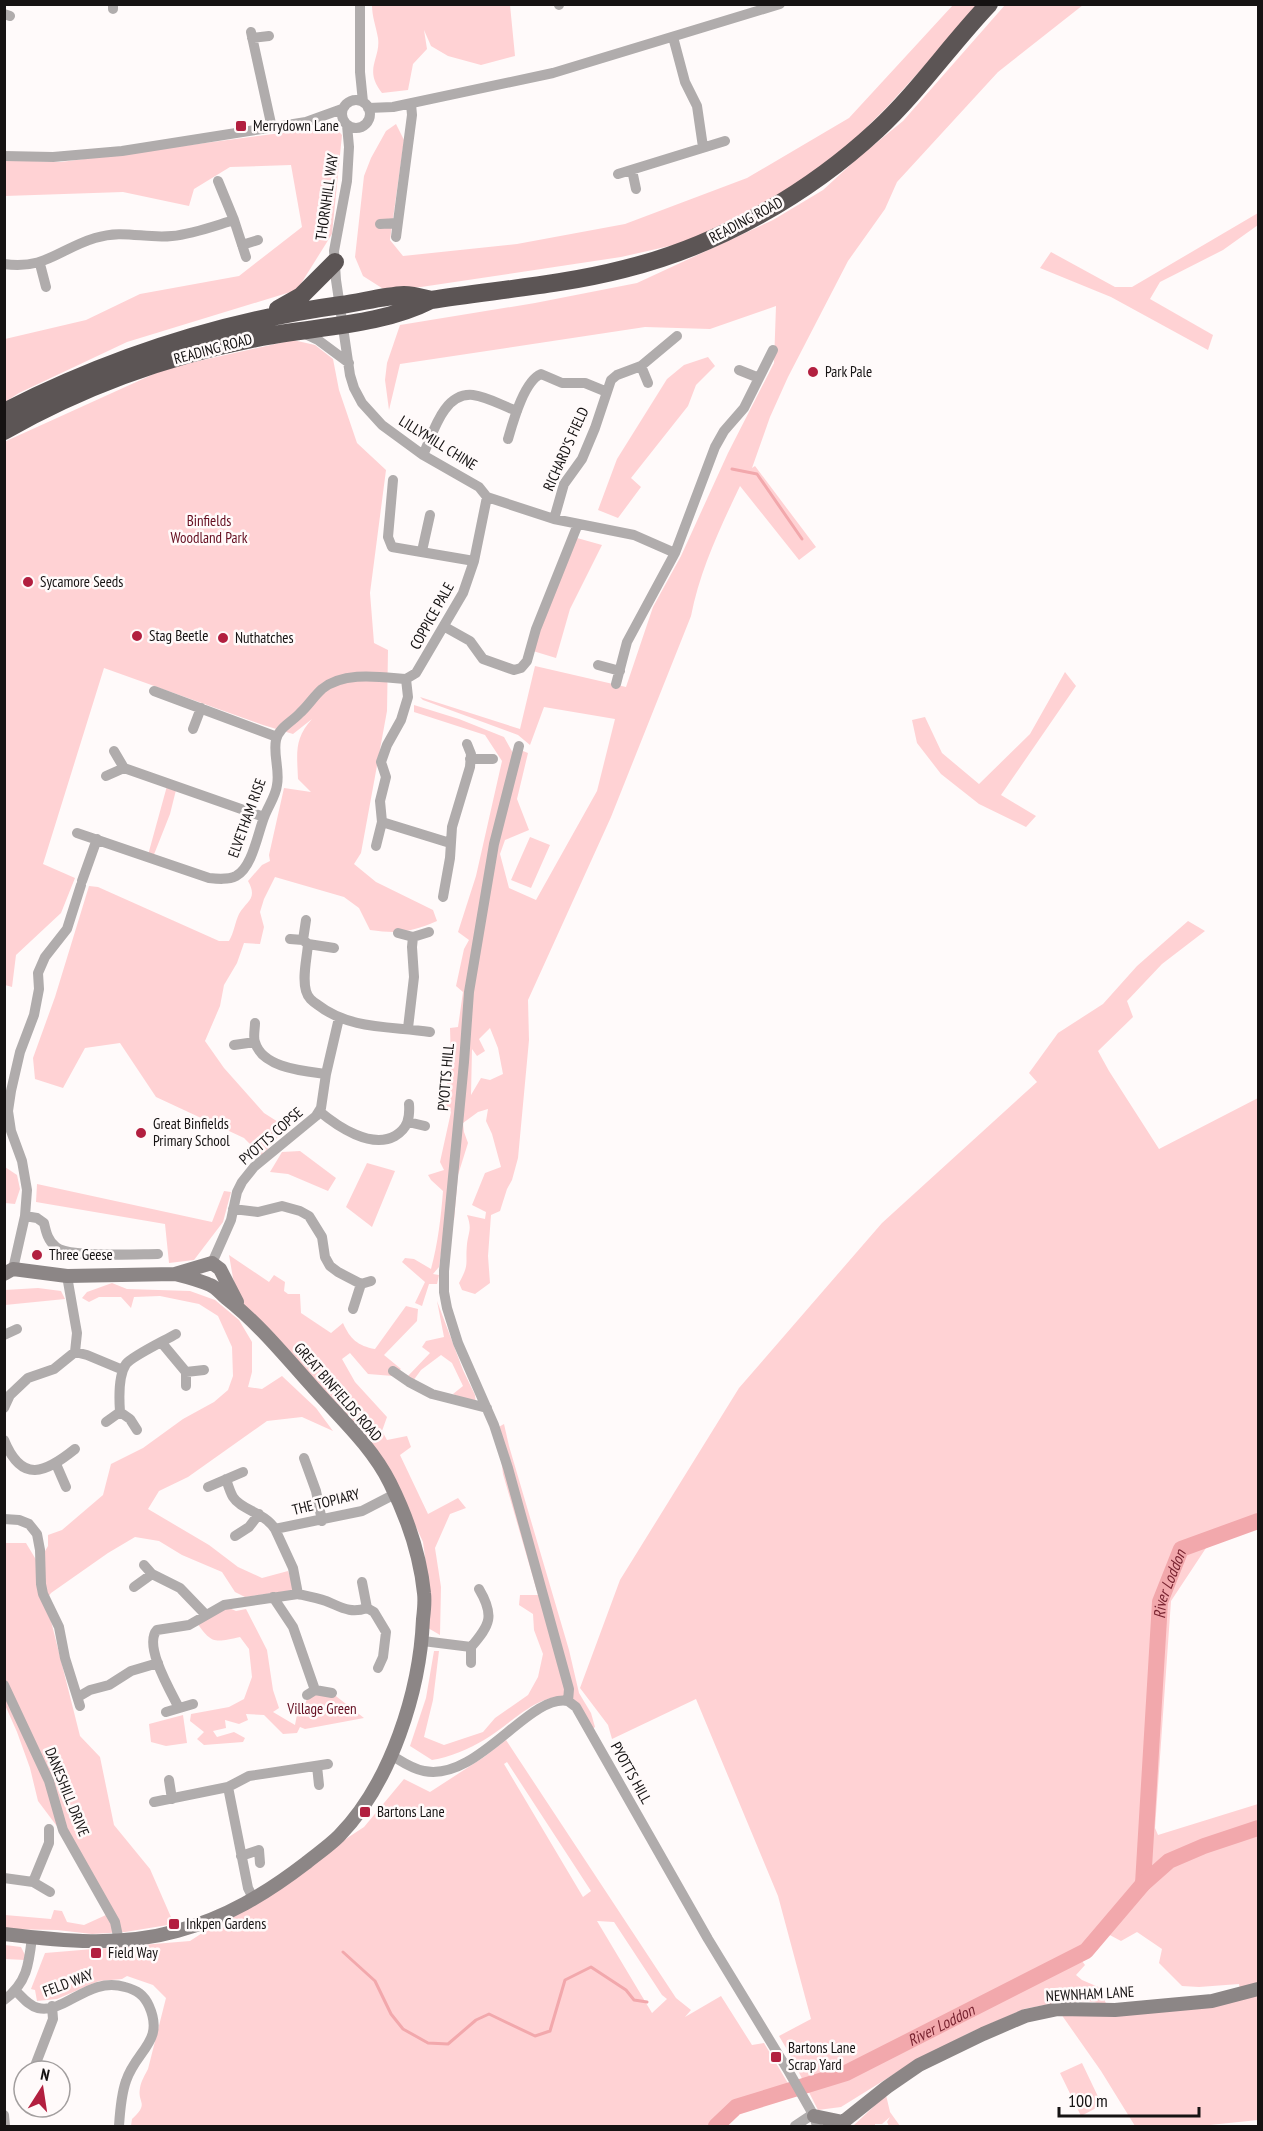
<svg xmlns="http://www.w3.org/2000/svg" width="1263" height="2131" viewBox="0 0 1263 2131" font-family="'PT Sans Narrow',sans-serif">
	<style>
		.green { fill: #ffd2d4; fill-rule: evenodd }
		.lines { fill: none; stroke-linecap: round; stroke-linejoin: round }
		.stream { stroke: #f2a8ac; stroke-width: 3 }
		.river { stroke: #f2a8ac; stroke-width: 16 }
		.street { stroke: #b0acac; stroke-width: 10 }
		.secondary { stroke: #8c8686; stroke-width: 14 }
		.highway { stroke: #5c5555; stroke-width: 18 }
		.poi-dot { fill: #b21f3f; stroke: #fffafa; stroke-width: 2 }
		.labels { text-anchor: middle; stroke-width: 5; stroke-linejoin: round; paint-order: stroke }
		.poi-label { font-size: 15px; fill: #161313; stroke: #fffafa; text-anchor: start }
		.street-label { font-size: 15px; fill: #161313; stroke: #fffafa }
		.park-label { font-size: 15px; fill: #650f21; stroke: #fffafa }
		.water-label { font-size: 16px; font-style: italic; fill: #792431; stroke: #fffafa }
	</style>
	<rect width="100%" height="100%" fill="#fffafa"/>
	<path class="green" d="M372,5H510L515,56L481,65L448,56L431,46L424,30L427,49L413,64L408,90L382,93C363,69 381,59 378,38C376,26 372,17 372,5Z
		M953,5H980L887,107L841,153L769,202L683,243L621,257L421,287L385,290L363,276L355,257L364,176L371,158L386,131L396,124L404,140L390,240L403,256L517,244L625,224L747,178L849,118Z
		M1005,5H1083L998,72L897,182L885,209L848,261L788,377L770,417L752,468L755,466L816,547L799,560L740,486C720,528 700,570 691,616L611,817L528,1000L529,1040L518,1158L512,1180L507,1189L500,1211L491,1215L488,1256L490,1283L475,1294L462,1290L459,1283C470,1263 465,1265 467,1244C469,1230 472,1229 467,1215L485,1219L486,1212L472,1205L485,1173L501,1167L492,1134L486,1121L488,1109L478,1112L463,1123L464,1132L468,1143L458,1175L454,1220L446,1219L439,1267L433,1274L439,1275L437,1284H429L422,1306L415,1303L425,1282L402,1262L405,1258L414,1259L431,1269C438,1243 441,1217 443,1191L431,1180L428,1175L444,1170L440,1162L451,1112L444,1102L451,1060L450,1028L458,1027L463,992L456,986L464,949L469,940L458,932L476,876L502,761L485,735L414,712V705L459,719L504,737L514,755L523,751L528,753L517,799L529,830L505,840L500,854L509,888L536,900L597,791L615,719L544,707L530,745L518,735L423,700L420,697L520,729L535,666L626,687L653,607L681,556L728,453L774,363L776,306L710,329L645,327L400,364L389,410L385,380L387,363L400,325L535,303L637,283L773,220L823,190L859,157L903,121ZM490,1028L498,1048L503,1074L490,1080L481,1078L471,1095L472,1049L477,1056L485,1051L479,1039Z
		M334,126L342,135L332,234L297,290L127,342L19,393L5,402V339L86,320L140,294L239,276L302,227L291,165L230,167L194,189L189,206L123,192L5,196V160L61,162Z
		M1258,213V225L1223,250L1160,282L1150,299L1213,335L1208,350L1111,297L1040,268L1051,252L1115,287H1132Z
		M293,340L315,345L333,359L339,390L357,443L386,470L370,593L374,643L388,650L387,711L361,853L354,864L376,882L433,910L437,921C411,932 399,934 370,930L359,908L344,897L275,877L264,899L260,912L264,927L260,944L244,943L237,963L224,985L220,1006L205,1041L224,1068L264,1113L286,1127L262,1156L244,1138L156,1097L120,1043L85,1048L63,1088L35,1079L33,1058L55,997L89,886L98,887L219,941H229C234,933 235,922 239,914C247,900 258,899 248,881L262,865L270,861L269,855L284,788L311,792L298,779C297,753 294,739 312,719L293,734L263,725L104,668L43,864L75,878L61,913L16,955L12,987L5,985L4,442L167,368Z
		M708,357L715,366L696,385L688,406L631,478L641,487L618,518L598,510L617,459L667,379L684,365Z
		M577,538L602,545L570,609L556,658L533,651L551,588Z
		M1065,672L1076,686L1001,795L1036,816L1026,827L979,804L941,774L917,743L912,720L925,717L942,753L979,784L1030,734Z
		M167,786L176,790L170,814L153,857L148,855Z
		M530,837L550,845L531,888L511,880Z
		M1188,921L1205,931L1162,964L1127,1001L1133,1017L1098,1051L1109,1071L1159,1149L1258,1098V1526L1206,1548L1171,1601L1155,1828L1158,1835L1258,1804V2120L1200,2126H1135L1101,2071L1061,2014L1241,1996L1239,1984L1199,1987L1182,1986L1159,1963L1162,1949L1137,1932L1121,1941L1106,1933L1086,1951L1082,1961L1085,1965L1076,1975L1082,1980L1103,1989L1100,1992L1107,2005L1088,2001L1050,2004L1024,2009L967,2034L907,2066L841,2107L818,2110L789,2053L779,2036L811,2019L778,1896L696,1699L612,1739L608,1725L580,1688L620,1580L739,1388L882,1223L1037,1082L1029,1073L1058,1033L1103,1004L1137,966Z
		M300,1151L336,1178L328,1191L288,1174L270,1172L282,1152Z
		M367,1163L395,1171L372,1227L346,1207Z
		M5,1167L17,1175L20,1189L15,1204L5,1203Z
		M37,1184L212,1222L224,1191L231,1192L223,1222L194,1260L169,1263L165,1224L36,1202Z
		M229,1255L269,1282L274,1275L285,1282L284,1291L288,1294H300L301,1313L331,1333L343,1323C350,1339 358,1346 375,1349L406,1306L418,1309L417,1321L384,1355L401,1369L393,1376L368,1374L350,1353L342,1359L355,1382L387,1417L382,1431L387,1440L407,1436L411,1447L400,1455L428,1514L458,1498L466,1508L450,1514L435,1548L441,1587L440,1635L428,1628L429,1588L423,1542L392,1475L241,1303L233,1278Z
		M112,1283L127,1289L190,1291L215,1300L239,1320L252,1342V1372L248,1387L262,1389L282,1376L316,1408L333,1431L302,1417L267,1421L188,1477L159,1491L148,1509L209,1545L238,1567L262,1578L288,1571L295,1590L245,1597L235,1592L222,1572L182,1555L159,1541L135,1537L108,1553L51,1593L43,1604L51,1621L80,1736L100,1757L114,1825L150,1869L174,1924L125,1932L92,1934L57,1930L5,1929L4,1897L6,1898L5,1915L51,1919L54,1910L62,1911L67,1922L84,1925L106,1915L62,1833L38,1801L30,1768L17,1732L5,1705V1543H26L38,1563L48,1546V1535L62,1530L103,1495L111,1464L143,1448L183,1419L214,1402L228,1390L233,1376L232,1347L218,1316L199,1304L160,1296L134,1297L131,1308L121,1297H99L89,1302L82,1298L87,1292Z
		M38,1288L61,1291L65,1299L5,1305V1290Z
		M437,1301L463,1370L475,1395L476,1404L453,1394L463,1386L452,1363L441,1355L421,1370L413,1381L407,1377L430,1353L422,1347L426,1341L444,1337Z
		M504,1424L509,1446L569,1650L579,1693L591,1713L595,1727L591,1730L567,1697C536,1693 509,1726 484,1740C469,1749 450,1757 432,1760L410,1746L426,1698L434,1651H439L433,1700L424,1737L444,1745L483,1732L495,1718L528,1695L538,1677L543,1654L534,1630L533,1614L519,1605L520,1595H538L503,1474L497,1428Z
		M227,1607L236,1611L246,1609L267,1650L273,1690L279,1708L273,1712L295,1725L298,1709C304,1705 308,1703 306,1695L332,1693L364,1718L305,1729L300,1727L297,1733L283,1734L264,1715L246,1714L248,1720L239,1724L225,1720L226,1728L213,1731L217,1737L234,1732L245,1738L243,1742L204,1745L197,1739L204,1732L190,1721L191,1714L229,1707L244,1699L252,1677L249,1649L240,1637C211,1644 211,1642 194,1619Z
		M183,1715L187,1743L166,1746L151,1742L149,1724Z
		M506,1740L676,1998L691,2010L685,2017L721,1996L752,2045L764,2043L789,2085L733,2104L710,2126H131L132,2119C150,2102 137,2104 140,2088C141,2081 145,2075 148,2069L166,1998L153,1985L127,1976L122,1979L99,1981L57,1999L37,2001L35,1990L31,1989L45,1953L190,1941L364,1827L404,1779L430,1792L484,1757ZM507,1762L591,1891L583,1897L504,1764ZM597,1921L614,1922L662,1995L667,1999L652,2013Z
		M5,1945L21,1947L25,1955V1960L5,1959Z
		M1082,2063L1102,2105L1081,2116L1060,2073Z
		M886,2095L890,2112L900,2126H889L887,2122L890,2117L882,2124H875V2126H853Z"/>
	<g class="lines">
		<path class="stream" d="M732,469L757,474L802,539
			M343,1952L375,1981L391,2014L403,2029L428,2043L448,2044L476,2020L489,2014L535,2036L550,2031L565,1980L591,1967L626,1990L634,2000L647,2002"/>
		<g class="river">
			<path id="s1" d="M1143,1884L1160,1602L1181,1549L1258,1521"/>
			<path id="s2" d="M716,2126L736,2107L846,2073L1086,1951L1143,1884L1169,1861L1204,1846L1258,1828"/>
		</g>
		<path class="street" d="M113,4V9
			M360,4V72L363,102
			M559,5V4
			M4,14L10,16
			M251,32L272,128
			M673,37L685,82L697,106L703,147
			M252,38L269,36
			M342 114a14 14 0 1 1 28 0a14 14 0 1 1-28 0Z
			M368,108L393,107L553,73L780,4
			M347,125L349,147L347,181L334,251L336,280L350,375L354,388L362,403L382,425L423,455L479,487L487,497L554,519L634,535L675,553
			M4,156L53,157L122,151L306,122L342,109
			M632,170L636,189
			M618,174L725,141
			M218,181L234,220L246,257
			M380,224L397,223
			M396,237L412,115L411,104
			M242,245L258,240
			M4,264C45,270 59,249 95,238C124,229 144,239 172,236C193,234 214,226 234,220
			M40,264L46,287
			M301,332L318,340L349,363
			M641,366L648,383
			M739,370L759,378
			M508,439C513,422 524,381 541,374L562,383H585L607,392
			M423,455C433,434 443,392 473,395C488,397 503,406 517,411
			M393,480L388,537L392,547L474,561
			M554,519L564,484L582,459L595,428L611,380L617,375L641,366L677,336
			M422,551L430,515
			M445,627L470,641L483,659L514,670L521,668L527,661L536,629L578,524
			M598,665L620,671
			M406,679L416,673L463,593L474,561L487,497
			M616,684L627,642L675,553L715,447L724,431L744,408L773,350
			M154,691L277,737
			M193,729L201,708
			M519,746L494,844L469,992L464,1062L444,1271V1292L447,1308L458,1343L494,1425L508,1468L569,1689L568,1701
			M470,759H493
			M124,768L264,817
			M106,776L124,768L114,751
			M382,822L450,843
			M77,833L209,878C218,879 228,880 236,876C253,867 258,831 265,815C269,805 276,795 277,785C280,770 273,755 276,740C279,727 292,722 300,713C308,706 314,696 322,689C344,671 380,677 406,679
			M376,846L382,822L380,801L386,777L381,762L387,745L401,720L408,697L406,679
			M82,881L97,839
			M443,897L450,858L452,827L470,767L471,754L467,744
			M398,933L413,937L429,932
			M290,939L303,940L308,944L334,948
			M303,940L306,920
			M308,944C307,958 302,977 306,991C308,998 312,1001 318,1005C350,1030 392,1026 430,1032
			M255,1023C255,1029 253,1037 255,1042C262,1068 304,1071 326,1074
			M408,1028L414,977L412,947L413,937
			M234,1045L255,1042
			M319,1111C338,1127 371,1149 395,1136C408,1128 410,1118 409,1104
			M408,1122L425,1126
			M233,1209L258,1212L282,1206L300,1211L309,1216L322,1237L325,1257L330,1266L338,1272L361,1284L371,1281
			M25,1216L37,1218L44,1223C46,1232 48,1241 56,1247C69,1258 138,1254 158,1254
			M212,1263L231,1220L237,1192L242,1182L254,1167L316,1116L321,1108L326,1074L339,1018
			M13,1269L25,1216L27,1190L22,1161L11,1131L8,1111L11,1091L20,1052L34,1015L39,989L38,973L45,957L67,929L81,885
			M67,1276L77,1333L75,1352
			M353,1309L361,1284
			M4,1335L17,1329
			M161,1342L186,1372
			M393,1371L409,1382L432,1394L487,1408
			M186,1386V1372L204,1370
			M4,1408L10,1395L28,1378L54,1369L75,1352L87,1355L123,1370
			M120,1412C119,1398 118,1376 126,1364C132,1356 166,1340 176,1334
			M106,1422L120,1412L130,1419L137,1430
			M4,1440C22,1484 45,1473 75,1449
			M304,1458L316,1491L322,1521
			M56,1464L66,1487
			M226,1479C228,1485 230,1492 233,1497C241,1510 264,1512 275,1529
			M208,1487L243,1472
			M4,1519L19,1520L29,1524L37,1534L40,1550L41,1584L43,1594L59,1627L65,1658L80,1706
			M235,1536L249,1527L259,1514
			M144,1565L152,1574L180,1588L205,1614
			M362,1582L367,1608
			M134,1587L152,1574
			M298,1594C307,1596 317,1598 326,1601C341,1607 350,1614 367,1608L374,1612L386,1632L383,1657L378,1668
			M273,1597L293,1627L315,1690
			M423,1641L471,1647C490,1625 495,1616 479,1589
			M471,1647V1663
			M4,1685L49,1781L63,1830L115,1922L119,1941
			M307,1695L315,1690L332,1693
			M78,1697L90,1690L109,1685L131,1671L158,1663
			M568,1701L576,1707L708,1939L789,2072L814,2116L817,2126
			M179,1708C171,1692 143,1645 157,1630L189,1625L224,1605L298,1594L293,1568L275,1529L362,1511L395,1494
			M166,1712L193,1704
			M391,1755C401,1761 412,1769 424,1771C478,1782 529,1693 568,1701
			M317,1766L319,1785
			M169,1780L172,1799
			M228,1787L248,1888L254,1900
			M154,1802L228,1787L249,1776L328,1764
			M241,1856L259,1850L260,1863
			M4,1878L33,1882L50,1892
			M33,1882L49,1843V1829
			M16,1991C22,1997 29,2006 38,2008C66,2014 88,1976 125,1987C137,1990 144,1995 149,2006C165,2042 136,2050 126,2081C121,2095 120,2111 119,2126
			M4,2000C27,1983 29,1964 32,1937
			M33,2071L53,2019L52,2006
			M4,2115L5,2126
			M795,2126L813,2114"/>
		<path class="secondary" d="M4,1274L13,1269L67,1276L175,1274L212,1263L220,1269L237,1302
			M4,1934C62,1941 120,1947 177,1931C226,1918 267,1893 306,1863C317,1854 329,1846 339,1836C391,1783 420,1691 423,1619C424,1611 425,1601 424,1593C420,1554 407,1517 390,1483C371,1445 338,1416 311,1385C284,1355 258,1323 226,1298C221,1294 216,1287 210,1285C199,1280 187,1277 175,1274
			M814,2116L843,2122
			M838,2126L887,2087L919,2065L983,2034L1025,2016L1058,2009L1115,2010L1212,2001L1258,1989"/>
		<path class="highway" d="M278,309L301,296L335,262
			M4,412C110,358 224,321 341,305C362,302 384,296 404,295C413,295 423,298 431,300
			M4,431C83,386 173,354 262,337C318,326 380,326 431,300C495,290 562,285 624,269C717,246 807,195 877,130C918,92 950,45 989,4"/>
	</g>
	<g class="poi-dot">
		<rect x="235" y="120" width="12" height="12" rx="3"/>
		<circle cx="813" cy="372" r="6"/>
		<circle cx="28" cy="582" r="6"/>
		<circle cx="137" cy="636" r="6"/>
		<circle cx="223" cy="638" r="6"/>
		<circle cx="141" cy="1133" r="6"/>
		<circle cx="37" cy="1255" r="6"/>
		<rect x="359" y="1806" width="12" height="12" rx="3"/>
		<rect x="168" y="1918" width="12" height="12" rx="3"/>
		<rect x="90" y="1947" width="12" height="12" rx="3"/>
		<rect x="770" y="2051" width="12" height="12" rx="3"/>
	</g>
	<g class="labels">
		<g class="poi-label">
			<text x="253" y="131">Merrydown Lane</text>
			<text x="825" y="377">Park Pale</text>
			<text x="40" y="587">Sycamore Seeds</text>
			<text x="149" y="641">Stag Beetle</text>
			<text x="235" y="643">Nuthatches</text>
			<text x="153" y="1129">Great Binfields<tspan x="153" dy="17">Primary School</tspan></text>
			<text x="49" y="1260">Three Geese</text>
			<text x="377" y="1817">Bartons Lane</text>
			<text x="186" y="1929">Inkpen Gardens</text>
			<text x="108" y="1958">Field Way</text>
			<text x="788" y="2053">Bartons Lane<tspan x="788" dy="17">Scrap Yard</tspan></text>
		</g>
		<g class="street-label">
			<text transform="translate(327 197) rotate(-82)" y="5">THORNHILL WAY</text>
			<text transform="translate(746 220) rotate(-28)" y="5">READING ROAD</text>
			<text transform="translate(213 349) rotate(-15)" y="5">READING ROAD</text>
			<text transform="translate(438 443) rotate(32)" y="5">LILLYMILL CHINE</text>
			<text transform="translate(566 449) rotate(-66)" y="5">RICHARD'S FIELD</text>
			<text transform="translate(432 616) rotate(-61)" y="5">COPPICE PALE</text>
			<text transform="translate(247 818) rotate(-70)" y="5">ELVETHAM RISE</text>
			<text transform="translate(446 1077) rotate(-85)" y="5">PYOTTS HILL</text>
			<text transform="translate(271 1136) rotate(-41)" y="5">PYOTTS COPSE</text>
			<text transform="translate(338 1392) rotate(49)" y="5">GREAT BINFIELDS ROAD</text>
			<text transform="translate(326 1502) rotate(-14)" y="5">THE TOPIARY</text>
			<text transform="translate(631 1773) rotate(61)" y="5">PYOTTS HILL</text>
			<text transform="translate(67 1792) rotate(68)" y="5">DANESHILL DRIVE</text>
			<text transform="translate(68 1983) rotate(-21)" y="5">FELD WAY</text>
			<text transform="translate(1090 1994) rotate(-3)" y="5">NEWNHAM LANE</text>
		</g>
		<g class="park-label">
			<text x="209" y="526">Binfields<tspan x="209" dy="17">Woodland Park</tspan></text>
			<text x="322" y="1714">Village Green</text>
		</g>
		<g class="water-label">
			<text dy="6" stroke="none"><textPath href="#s1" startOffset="302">River Loddon</textPath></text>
			<text dy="6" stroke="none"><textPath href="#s2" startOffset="249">River Loddon</textPath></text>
		</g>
	</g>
	<rect width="1263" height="2131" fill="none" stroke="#161313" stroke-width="12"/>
	<g transform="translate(42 2089) rotate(12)"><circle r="28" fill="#fffafa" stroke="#a29e9e" stroke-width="1.5"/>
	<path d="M0-4.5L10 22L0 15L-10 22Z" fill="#b21f3f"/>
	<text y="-9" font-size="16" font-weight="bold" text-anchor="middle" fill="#161313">N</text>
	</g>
	<path d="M1059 2107v9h140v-9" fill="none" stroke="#161313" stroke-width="3"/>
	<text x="1068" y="2107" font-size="18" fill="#161313" stroke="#fffafa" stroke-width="4.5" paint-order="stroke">100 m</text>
</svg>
